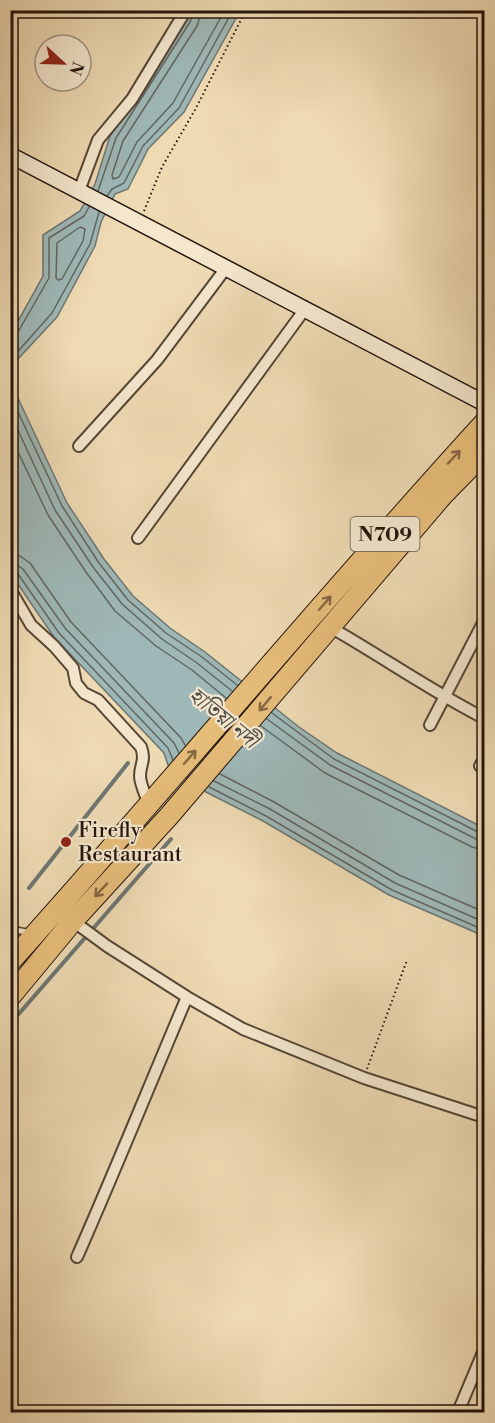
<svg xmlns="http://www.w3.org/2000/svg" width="495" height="1423" viewBox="0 0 495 1423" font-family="'Libre Bodoni','Noto Serif Bengali',serif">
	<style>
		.water { fill: #9eb8b7; stroke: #6d7673; stroke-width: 1.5 }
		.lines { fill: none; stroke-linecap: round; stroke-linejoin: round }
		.shore { stroke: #616662; stroke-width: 1.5 }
		.stream { stroke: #6d7673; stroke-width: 4 }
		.lane-casing { stroke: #564636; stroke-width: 8 }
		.street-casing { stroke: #564636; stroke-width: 14 }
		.secondary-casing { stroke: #24140d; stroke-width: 18 }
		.highway-casing { stroke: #24140d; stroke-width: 22 }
		.path { stroke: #24140d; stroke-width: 2; stroke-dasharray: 1.5 3; stroke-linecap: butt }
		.lane { stroke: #f4e7ce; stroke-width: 5 }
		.street { stroke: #f4e7ce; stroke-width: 10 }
		.secondary { stroke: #f4e7ce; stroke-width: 15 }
		.highway { stroke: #e7bd7a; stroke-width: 20 }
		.oneway { stroke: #866844 }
		.poi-dot { fill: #8f2418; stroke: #f4e7ce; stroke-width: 2 }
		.labels { text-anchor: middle; stroke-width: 4.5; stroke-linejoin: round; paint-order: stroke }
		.shield { fill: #f4e7ce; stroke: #625347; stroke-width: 1.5 }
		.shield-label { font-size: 20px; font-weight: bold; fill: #24140d }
		.poi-label { font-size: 21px; fill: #24140d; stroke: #f4e7ce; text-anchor: start }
		.water-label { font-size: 22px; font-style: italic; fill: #4f4d48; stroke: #f4e7ce }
	</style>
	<rect width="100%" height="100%" fill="#eedab3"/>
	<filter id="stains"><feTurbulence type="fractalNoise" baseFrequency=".00333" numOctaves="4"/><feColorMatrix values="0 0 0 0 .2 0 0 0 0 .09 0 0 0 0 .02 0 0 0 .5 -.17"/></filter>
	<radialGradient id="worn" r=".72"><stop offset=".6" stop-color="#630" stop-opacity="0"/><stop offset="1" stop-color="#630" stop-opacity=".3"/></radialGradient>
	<path class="water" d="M190,11H240L184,112L148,149L128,189L115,194L101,222L95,246L57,317L17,360L11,380V334L43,276V235L80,211L95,184L110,136Z
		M10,381L67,503L104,559L133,596L170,628L205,652L299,727L337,753L484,828V936L389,895L263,821L206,792L168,765L164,753L54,637L11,574Z"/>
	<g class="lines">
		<path class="shore" d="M202,10L197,26L123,141L112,175L113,179L119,177L137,142L173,103L225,10
			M98,191L116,138L190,22L195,10
			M107,196L112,189L124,183L143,146L179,108L233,10
			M80,227L85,229L83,241L62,279L58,280L56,278L57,243Z
			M10,335L18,332L49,278V238L84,216L89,207
			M10,362L13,357L52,313L90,244L99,212
			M10,395L62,506L99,563L128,600L166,633L202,657L237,685
			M10,413L55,510L93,567L122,604L162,639L197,663L232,691
			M10,435L48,515L86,572L115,611L156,646L192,670L226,698
			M10,555L20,556L30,563L71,622L181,738L185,745
			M10,564L17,565L23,569L65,628L174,743L179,753
			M10,571L18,574L59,633L168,748L173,760
			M272,713L334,759L480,833H484
			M267,719L330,765L476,839L484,841
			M261,726L325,773L472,847L484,850
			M220,774L274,802L399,875L484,912
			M214,781L270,809L395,883L484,922
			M209,787L266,816L392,890L484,930"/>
		<path class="stream" d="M29,888L128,763
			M10,1024L171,839"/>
		<defs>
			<path id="lane" d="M10,929L32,933"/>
			<path id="street" d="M79,191L98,140L132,99L186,10
				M79,446L157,360L226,268
				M138,538L305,309
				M10,589L31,625L54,646L73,668L76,683L84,693L98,700L141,747C146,761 140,764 140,776C140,784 146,796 149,805
				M330,627C381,656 428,689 480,716
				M430,725L484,621
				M480,766L484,759
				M73,921L107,946L187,997L243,1029L364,1078L484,1117
				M77,1257C115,1171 150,1084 187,997
				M458,1412L484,1350"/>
			<path id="secondary" d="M10,155L484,403"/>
			<path id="highway" d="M10,962C170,784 323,599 484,423
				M10,997L73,921L169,816L443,495L484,453"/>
		</defs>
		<use href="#lane" class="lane-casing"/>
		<use href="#street" class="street-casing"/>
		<use href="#secondary" class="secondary-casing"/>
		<use href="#highway" class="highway-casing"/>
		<path class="path" d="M144,211L162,167L196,108L246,10
			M367,1069L407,960"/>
		<use href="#lane" class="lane"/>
		<use href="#street" class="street"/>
		<use href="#secondary" class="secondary"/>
		<use href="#highway" class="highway"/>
	</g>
	<defs><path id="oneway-shaft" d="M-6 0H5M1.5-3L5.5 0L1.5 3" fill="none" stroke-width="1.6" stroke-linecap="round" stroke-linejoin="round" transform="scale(1.5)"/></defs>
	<g class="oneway">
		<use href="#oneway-shaft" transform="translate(454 457) rotate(-47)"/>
		<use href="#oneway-shaft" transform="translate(325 603) rotate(-49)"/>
		<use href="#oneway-shaft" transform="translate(265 704) rotate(130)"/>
		<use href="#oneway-shaft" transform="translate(190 757) rotate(-49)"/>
		<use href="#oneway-shaft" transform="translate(101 890) rotate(133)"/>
	</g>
	<circle class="poi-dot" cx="66" cy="842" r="6"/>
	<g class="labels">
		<rect class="shield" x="350.5" y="517" width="69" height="34" rx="4.5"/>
		<g class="shield-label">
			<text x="385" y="541">N709</text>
		</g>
		<g class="poi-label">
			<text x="78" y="837">Firefly<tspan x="78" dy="24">Restaurant</tspan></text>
		</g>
		<g class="water-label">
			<text transform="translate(224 717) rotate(39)" y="8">হাতিয়া নদী</text>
		</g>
	</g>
	<rect width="495" height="1423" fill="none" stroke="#eedab3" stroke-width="36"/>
	<rect x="12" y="12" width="471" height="1399" fill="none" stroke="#24140d" stroke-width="3"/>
	<rect x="18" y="18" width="459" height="1387" fill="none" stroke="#24140d" stroke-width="1.5"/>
	<g transform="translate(63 63) rotate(112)"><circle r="28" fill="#f4e7ce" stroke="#a19381" stroke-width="1.5"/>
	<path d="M0-4.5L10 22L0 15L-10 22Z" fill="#8f2418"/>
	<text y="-9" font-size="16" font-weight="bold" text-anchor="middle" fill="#24140d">N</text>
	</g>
	<rect width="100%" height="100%" filter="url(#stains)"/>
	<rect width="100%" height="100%" fill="url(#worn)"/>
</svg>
